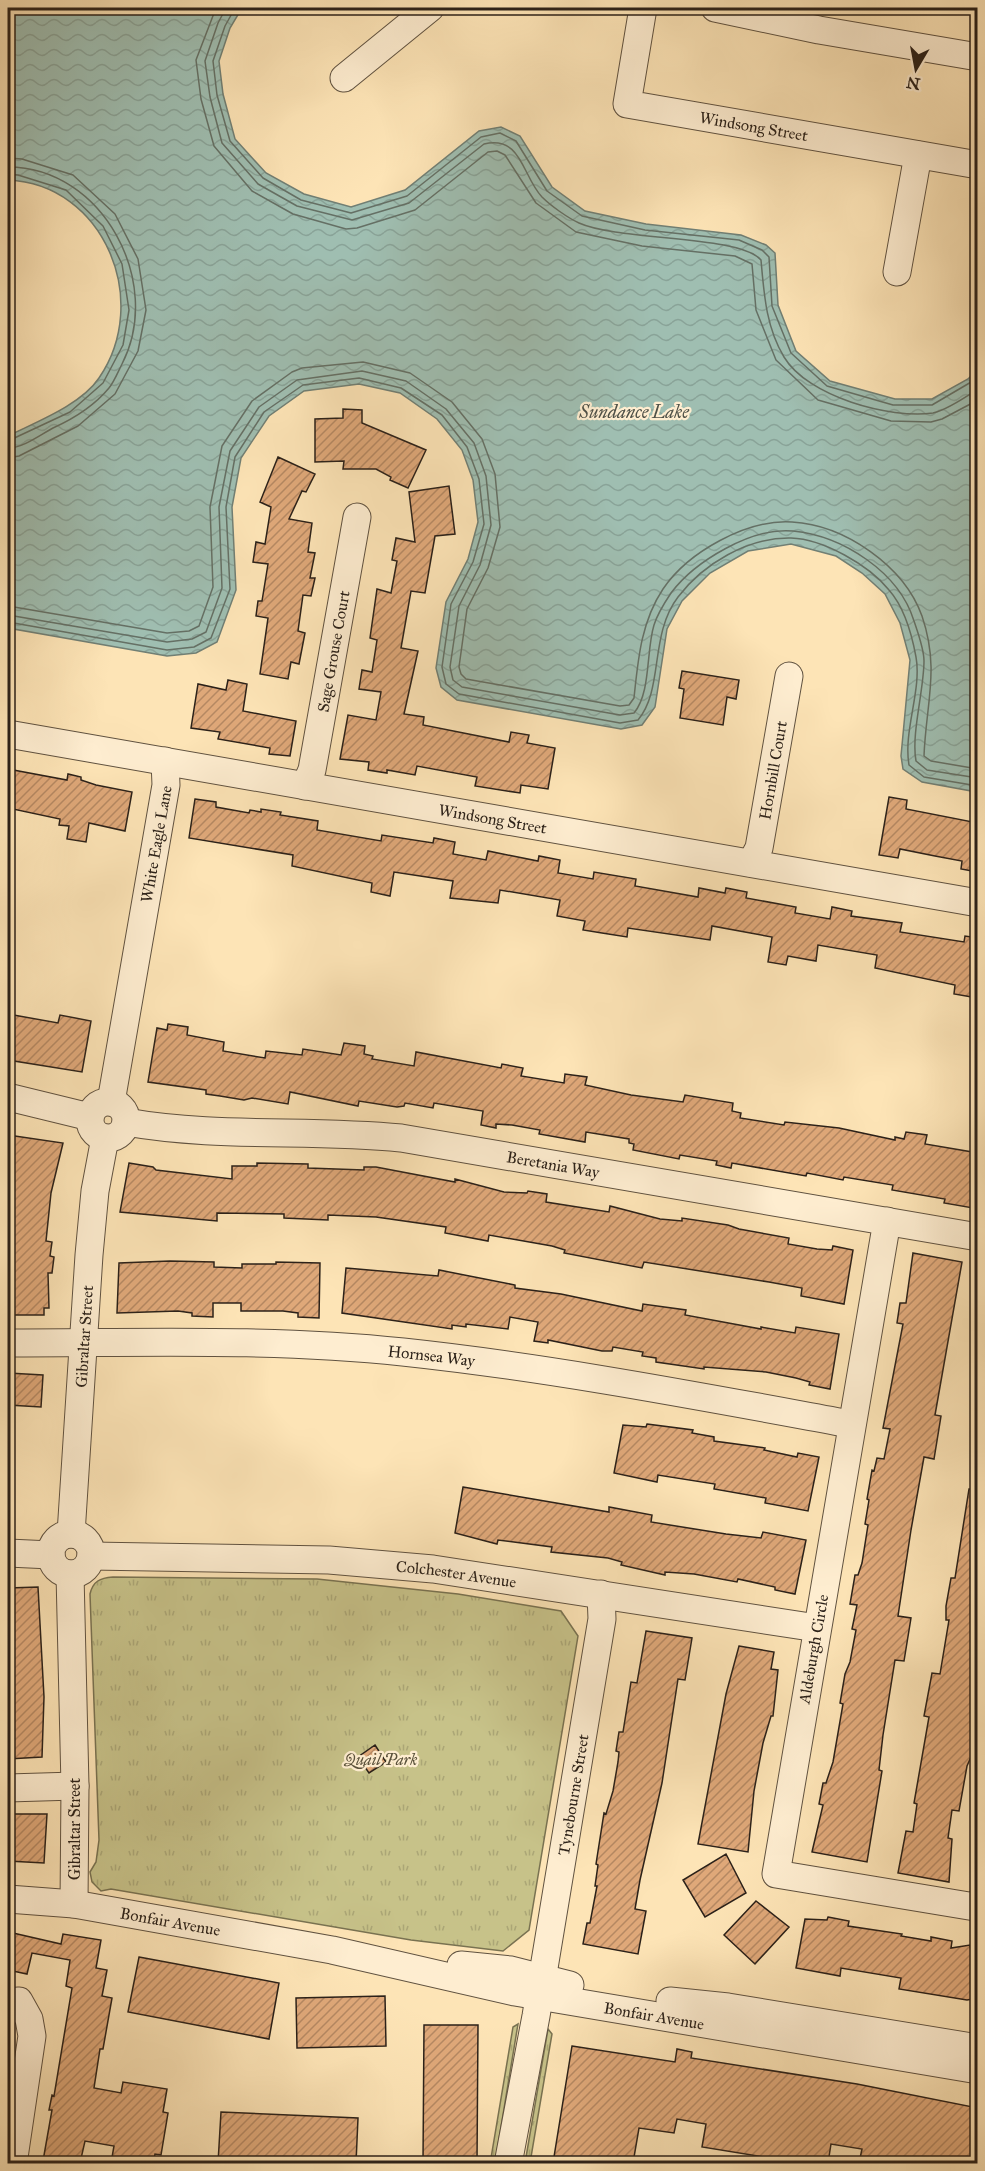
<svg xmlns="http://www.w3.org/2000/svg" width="985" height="2171" viewBox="0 0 985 2171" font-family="'IM FELL Great Primer',serif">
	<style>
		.grass { fill: url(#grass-tufts); stroke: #797251; stroke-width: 1.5 }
		.water { fill: url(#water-waves); stroke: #717f74; stroke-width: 1.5 }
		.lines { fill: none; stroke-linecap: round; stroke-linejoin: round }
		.shore { stroke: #657065; stroke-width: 1.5 }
		.building { fill: url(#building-hatch); stroke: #2b2119; stroke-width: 1.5 }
		.minor-casing { stroke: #605240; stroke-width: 29 }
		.minor { stroke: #feedd0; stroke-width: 27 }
		.labels { text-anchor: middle; stroke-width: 4.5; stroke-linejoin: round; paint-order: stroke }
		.street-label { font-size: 16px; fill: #2b2119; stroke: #feedd0 }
		.park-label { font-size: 16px; font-style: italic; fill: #5a513b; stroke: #feedd0 }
		.water-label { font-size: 18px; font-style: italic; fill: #4e5047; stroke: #feedd0 }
	</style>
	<defs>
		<pattern id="grass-tufts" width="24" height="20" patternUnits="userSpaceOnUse" patternTransform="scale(1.5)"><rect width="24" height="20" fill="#c7c289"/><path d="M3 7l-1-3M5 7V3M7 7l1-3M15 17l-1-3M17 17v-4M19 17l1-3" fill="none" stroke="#aba676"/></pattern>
		<pattern id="water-waves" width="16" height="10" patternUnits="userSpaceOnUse" patternTransform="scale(1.5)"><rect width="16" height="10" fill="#9fbeb1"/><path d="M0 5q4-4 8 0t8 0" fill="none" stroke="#89a398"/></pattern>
		<pattern id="building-hatch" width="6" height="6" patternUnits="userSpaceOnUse" patternTransform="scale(1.5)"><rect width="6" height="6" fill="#dfa879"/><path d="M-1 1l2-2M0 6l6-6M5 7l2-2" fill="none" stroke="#b58862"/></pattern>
	</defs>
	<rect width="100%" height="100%" fill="#fde4b6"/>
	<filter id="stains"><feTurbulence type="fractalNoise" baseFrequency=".00333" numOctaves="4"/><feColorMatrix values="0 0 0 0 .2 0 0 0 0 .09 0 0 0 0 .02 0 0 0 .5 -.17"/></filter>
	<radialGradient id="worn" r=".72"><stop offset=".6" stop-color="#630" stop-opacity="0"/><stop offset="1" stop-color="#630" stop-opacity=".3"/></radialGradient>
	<path class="grass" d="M113,1577L317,1579L458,1594L561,1611L578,1636L529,1930L503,1951L411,1940L111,1889L101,1891L92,1882L90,1872L96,1862L99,1840L90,1594C93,1581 100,1578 113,1577Z
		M518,2024L495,2163L490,2164L513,2027Z
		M548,2029L552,2034L530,2163H525Z"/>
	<path class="water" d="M8,8H242L230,28L219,61L223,94L235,139L266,173L304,194L351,207L405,190L479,131L501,127L520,136L552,187L585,211L646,224L741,235L766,245L775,253L778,305L796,351L830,381L895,399H932L968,379L977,370V792L922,782L903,769L901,756L910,660L900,623L885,594L862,573L836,556L791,544L748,551L710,573L682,601L667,629L655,707L642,725L621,729L457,700L441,687L436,668L446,602L468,559L478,522L473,480L462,450L437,419L400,393L359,384L304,391L269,416L241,458L232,507L236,590L217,642L196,653L167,656L8,628V436C36,422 81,405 99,378C152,301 104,184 8,180Z"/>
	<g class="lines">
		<path class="shore" d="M216,8L196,60L201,99L214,146L252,191L293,214L346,229L357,228L415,210L488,152L497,151L505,155L536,203L576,232L642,246L735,256L752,264L756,310L776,360L818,400L891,421L931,422L942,419L978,400
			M226,8L218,23L205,61L210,97L222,143L258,184L297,206L352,220L409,203L484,144C522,135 522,176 542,197C551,206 568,218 579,223C619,241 740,235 761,260C764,294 766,327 784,357C808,397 890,419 933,413C947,410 966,397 978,389
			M235,8L225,26L213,61L217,95L230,141L263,178L301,200L351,213L407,196L481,137L500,133L516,141L547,191L582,216L645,230L739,240L762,250L769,257L772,306L791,353L827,386L893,405H932L978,378
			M8,158L22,159L73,175L115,214L138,259L146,310L138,351L115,394L78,426L19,456L8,458
			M8,167C103,167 164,283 122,364C118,372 114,382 109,388C94,406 73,419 53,428C40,435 23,448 8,448
			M8,174L18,175L66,190L103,226L122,264L129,310L123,345L103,383L70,412L8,441
			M8,606L167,633L189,631L199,626L213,587L210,507L222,446L252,401L292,372L302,368L363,362L410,373L452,402L482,439L495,474L500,527L488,568L467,609L459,667L461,674L466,679L620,706L629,705L634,698C638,660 641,622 663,589C688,552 747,519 792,522C845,525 904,566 922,616C940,669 926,703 924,756L931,761L978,769
			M8,615L167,642L192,639L206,632L222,588L219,507L230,451L259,407L297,380L362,371L406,381L446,409L474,443L486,476L491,525L480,565L459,606L450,667L453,680L462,687L620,715L634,713C651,693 646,651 654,625C657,615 665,602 671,593C695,561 752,527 793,531C843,536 899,572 914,621C918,633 924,649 924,661C924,690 911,734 916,761L927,770L978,778
			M8,622L167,650L194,647L211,638L230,589L226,507L235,457L264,412L303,385L359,378L401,388L442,415L467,447L479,479L484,524L473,562L451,604L442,667L446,684L459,694L620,723L638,720C664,689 649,635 678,597C703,564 748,537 791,538C823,539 869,565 889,590C904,607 912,635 916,657C922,690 903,731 909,765L924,777L978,786"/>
	</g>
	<path class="building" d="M343,409L362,410V423L426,450L408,488L390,480L391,477L376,469H343L344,461L315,462V419L343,418Z
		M278,457L315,474L306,492L302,491L289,519L312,523L308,552L315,553L310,578H315L311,596L303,595L298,631L305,633L299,664L291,662L288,679L260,674L268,618L256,616L258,601H262L268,564L253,562L256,542L265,544L271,507L260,502Z
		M449,486L455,534L435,536L425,593L411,591L401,648L418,651L404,714L424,717L423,725L509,742L511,732L529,735L527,743L555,748L548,789L521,785L520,793L475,786L477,777L417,766L415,775L387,770V773L368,770L369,762L340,759L348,715L376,720L381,692L359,689L362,670L372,672L377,640L370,638L377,589L391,593L397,561L392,560L396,538L415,542L409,492Z
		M682,671L739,680L736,699L727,697L723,725L680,718L684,689L679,688Z
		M228,680L247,684L243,711L296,721L290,756L269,754L270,748L218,739L220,732L191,728L198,684L226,690Z
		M8,769L67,780L68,774L81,777V780L96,785L132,792L125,831L89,823L86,842L67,839L69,826L59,825L60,819L8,808Z
		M889,797L907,800L906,809L978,823V872L961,869L962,861L935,856L900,849L898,858L879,855Z
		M195,799L216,802V807L249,813L250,810L261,812V809L281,812L280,815L318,821L317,830L381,841L382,835L433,843L434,838L455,842L453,854L486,860L488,851L538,861L539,856L560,860L558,873L593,879L594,872L636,879L635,886L698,897L699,888L725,893L726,888L747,892L746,898L796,907L795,913L830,919L832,907L852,911L851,916L902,923L900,932L964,942L965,936L978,938V998L954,994L955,985L875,968L877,955L818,945L816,961L788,956L786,965L768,962L772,937L712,926L710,940L628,928L627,937L602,933L583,930L585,921L557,916L560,900L500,890L498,903L450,898L453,881L394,872L390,896L371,892L372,883L292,866L293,855L189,838Z
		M8,1014L58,1023L60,1015L91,1021L82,1072L8,1060Z
		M168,1024L188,1027L187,1035L224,1042L223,1051L265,1058L266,1051L302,1055L303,1049L341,1055L344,1043L365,1046L364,1054L373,1056L372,1059L414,1066L416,1052L501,1068L502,1064L523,1068L521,1076L564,1083L565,1074L587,1077L585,1085L631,1095L683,1102L685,1095L733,1103L732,1111L741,1113L740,1118L784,1125L785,1122L839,1128L895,1140V1137L904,1139L906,1132L927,1135L925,1144L978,1153V1204H974L973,1208L944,1203L945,1199L892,1190L893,1185L844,1177L843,1180L807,1173L806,1176L732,1163L731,1168L716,1165L717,1161L680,1155L679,1159L633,1150L634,1144L629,1143V1139L586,1132L585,1142L539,1134L540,1130L512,1125L496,1124V1128L481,1125L483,1111L434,1103L433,1108L405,1103L404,1106L397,1107L359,1101L358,1106L290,1092L288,1104L252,1098L244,1100L220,1096L206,1094V1090L148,1082L157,1028L167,1030Z
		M8,1135L63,1143L51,1193L46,1241L52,1242L50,1256L54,1257L52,1273H48L49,1308H44V1315H8V1197L11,1167H8L10,1149H8Z
		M129,1163L153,1167L156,1170L232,1179V1166H257V1163L308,1164V1168L364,1170V1167H376L455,1182V1179L504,1192L527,1193L528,1191L547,1194L546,1202L609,1212L610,1206L660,1219L682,1221V1218L728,1225L739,1229L789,1238L788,1244L817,1249L832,1250L833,1246L853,1250L844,1304L801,1296L802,1288L769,1282L644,1262L642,1268L564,1253L565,1250L552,1246L489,1235L488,1241L445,1233L446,1227L376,1217L328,1215V1220L284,1218V1214L217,1213V1221L120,1212Z
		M913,1253L962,1262L935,1415L941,1416L934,1459L924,1457L911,1530L898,1616L911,1618L904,1661L895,1660L883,1735L879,1770L882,1771L867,1862L812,1852L823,1805L819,1804L823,1783H826L833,1762L843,1704L840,1703L845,1674L850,1662L856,1630L852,1629L857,1605L850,1604L855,1575H858L862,1563L868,1525L865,1524L869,1500L867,1499L872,1470L874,1471L877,1458L884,1459L890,1429L883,1428L903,1324L897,1323L900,1303H906Z
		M170,1261L214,1262V1267L242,1268V1264H276V1262L320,1263L319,1318L298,1317V1313L283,1311H241V1303H213V1317L192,1316V1313L178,1311L117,1313L119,1263Z
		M346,1268L438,1276L439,1270L515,1285V1288L561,1294L642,1311L643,1304L686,1310L685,1315L761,1329V1327L795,1333L796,1327L839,1334L830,1389L809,1385L810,1382L796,1378L766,1372L704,1367V1369L656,1362V1358L642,1356L643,1352L613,1347L612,1351H602L548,1340V1343L534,1341L538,1322L510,1317L508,1329L466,1324V1327L452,1325V1329L342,1313Z
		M8,1373L43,1375L41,1407L8,1405Z
		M647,1424L693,1430L692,1433L714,1437V1441L765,1448L764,1450L797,1457L798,1453L819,1457L808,1511L765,1503L766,1498L714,1489L715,1484L658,1475L657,1482L614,1473L623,1425L646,1427Z
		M463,1487L609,1512V1507L652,1515L651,1522L726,1534L761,1538L763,1532L806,1540L795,1594L775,1590V1587L738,1579L737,1582L694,1574L665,1572V1575L621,1565L622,1562L608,1558L551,1552L552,1547L498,1540L497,1544L455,1533Z
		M969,1489L978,1490V1735L974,1757H971L967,1766L959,1811L952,1810L948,1838L952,1839L949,1882L898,1873L906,1831L913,1832L917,1804L914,1803L929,1717L924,1716L932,1673L940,1674L949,1620H946V1606L951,1578H955Z
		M38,1587L44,1697L42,1757L8,1759V1588Z
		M646,1631L692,1638L685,1680L678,1679L662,1783L640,1880L635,1909L646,1911L638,1954L583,1944L587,1923H590L597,1886H595L598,1865L596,1864L604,1813L606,1814L613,1791L618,1762L619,1752L616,1751L619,1732H623L631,1682L637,1683Z
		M739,1646L774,1652L771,1669L778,1670L773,1716H771L763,1743L754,1791L748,1852L698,1844L726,1694Z
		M375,1745L386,1762L369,1773L358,1757Z
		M9,1814H47L44,1863L8,1861Z
		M726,1854L746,1893L705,1917L683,1880Z
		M756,1901L789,1927L755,1964L724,1935Z
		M828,1917L849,1921L848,1926L902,1934L901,1936L931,1941V1937L952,1941L951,1948L970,1945L971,1950L978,1949V1998L967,2000L899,1989L901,1978L841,1968L840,1976L796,1968L805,1919L827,1920Z
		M13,1933L61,1944L63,1934L101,1940L96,1968L107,1970L102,1996L112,1998L103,2049H100L94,2088L121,2093L123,2082L167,2089L163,2112L168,2113L161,2155L155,2154L153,2163H111L114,2146L85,2141L80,2163H46L43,2161L52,2110H49L52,2095L54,2096L72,1988L66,1986L70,1960L32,1953L27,1974L8,1970Z
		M139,1957L279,1983L269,2039L128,2012Z
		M385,1996L386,2046L297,2048L296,1998Z
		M424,2025H478L477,2163H423Z
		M572,2046L675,2062L677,2049L692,2052L691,2058L857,2084L978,2108V2146L974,2163H859L862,2149L831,2144L828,2163H801L702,2147L706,2124L677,2119L674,2133L639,2128L633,2163H553Z
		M221,2112L358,2118L356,2163H218Z"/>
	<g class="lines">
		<defs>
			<g id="minor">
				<path id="s1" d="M643,8L627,104L978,165"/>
				<path d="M715,8L819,30L978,57"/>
				<path d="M344,78L430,8"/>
				<path d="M897,272L918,155"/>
				<path id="s2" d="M8,734L978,903"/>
				<path id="s3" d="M305,786L312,770L357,517"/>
				<path id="s4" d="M751,863L759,848L789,676"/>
				<path d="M8,1097L90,1117"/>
				<path id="s5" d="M111,1102L166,785L165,761"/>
				<circle cx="108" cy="1120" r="18"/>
				<path id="s6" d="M126,1122C216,1138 310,1129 401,1138L978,1237"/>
				<path d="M887,1221L776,1874L975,1907L978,1903"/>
				<path id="s7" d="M8,1343C139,1343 272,1338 403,1352C553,1368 703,1397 851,1424"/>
				<path id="s8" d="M71,1534L89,1255L95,1191L105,1138"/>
				<circle cx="71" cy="1554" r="20"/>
				<path d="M8,1553L51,1555"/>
				<path id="s9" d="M91,1556L329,1560L433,1569L817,1628"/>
				<path d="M70,1574L75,1786L74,1904"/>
				<path d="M8,1788L75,1786"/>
				<path id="s10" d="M8,1899L74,1904L332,1950L515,1992L978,2070"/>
				<path d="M461,1965L511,1970L570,1985"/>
				<path d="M670,2001L728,2007L978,2048"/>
				<path d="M8,2002L19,2001L29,2019L32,2036L13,2164"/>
				<path id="s11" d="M508,2164L536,2016L602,1619L601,1594"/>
			</g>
		</defs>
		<use href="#minor" class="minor-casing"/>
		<use href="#minor" class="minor"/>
	</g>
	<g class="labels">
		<g class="street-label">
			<text dy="6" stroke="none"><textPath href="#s1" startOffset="226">Windsong Street</textPath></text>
			<text dy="6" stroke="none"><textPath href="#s3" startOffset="138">Sage Grouse Court</textPath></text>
			<text dy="6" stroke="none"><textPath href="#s4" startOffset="96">Hornbill Court</textPath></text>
			<text dy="6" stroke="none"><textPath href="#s2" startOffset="492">Windsong Street</textPath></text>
			<text dy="6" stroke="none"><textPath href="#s5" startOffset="262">White Eagle Lane</textPath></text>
			<text dy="6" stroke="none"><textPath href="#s6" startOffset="430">Beretania Way</textPath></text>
			<text dy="6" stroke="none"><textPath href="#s8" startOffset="198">Gibraltar Street</textPath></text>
			<text dy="6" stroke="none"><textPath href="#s7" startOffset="424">Hornsea Way</textPath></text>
			<text dy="6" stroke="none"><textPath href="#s9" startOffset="366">Colchester Avenue</textPath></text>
			<text transform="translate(813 1649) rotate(-80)" y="6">Aldeburgh Circle</text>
			<text dy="6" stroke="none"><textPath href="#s11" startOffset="375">Tynebourne Street</textPath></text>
			<text transform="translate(74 1829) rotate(-90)" y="6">Gibraltar Street</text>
			<text dy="6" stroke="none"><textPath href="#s10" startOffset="164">Bonfair Avenue</textPath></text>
			<text dy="6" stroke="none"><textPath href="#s10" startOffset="657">Bonfair Avenue</textPath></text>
		</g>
		<g class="park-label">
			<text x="381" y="1765">Quail Park</text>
		</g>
		<g class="water-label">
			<text x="634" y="418">Sundance Lake</text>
		</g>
	</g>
	<rect width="985" height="2171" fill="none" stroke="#fde4b6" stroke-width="30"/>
	<rect x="9" y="9" width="967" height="2153" fill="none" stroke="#2b2119" stroke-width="3"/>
	<rect x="15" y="15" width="955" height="2141" fill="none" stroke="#2b2119" stroke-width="1.5"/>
	<g transform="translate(916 69) rotate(190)" stroke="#feedd0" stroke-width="4.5" paint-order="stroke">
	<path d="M0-4.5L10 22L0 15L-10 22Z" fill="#2b2119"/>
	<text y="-9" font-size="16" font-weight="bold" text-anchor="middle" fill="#2b2119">N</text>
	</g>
	<rect width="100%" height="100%" filter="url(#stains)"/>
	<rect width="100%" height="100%" fill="url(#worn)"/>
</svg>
